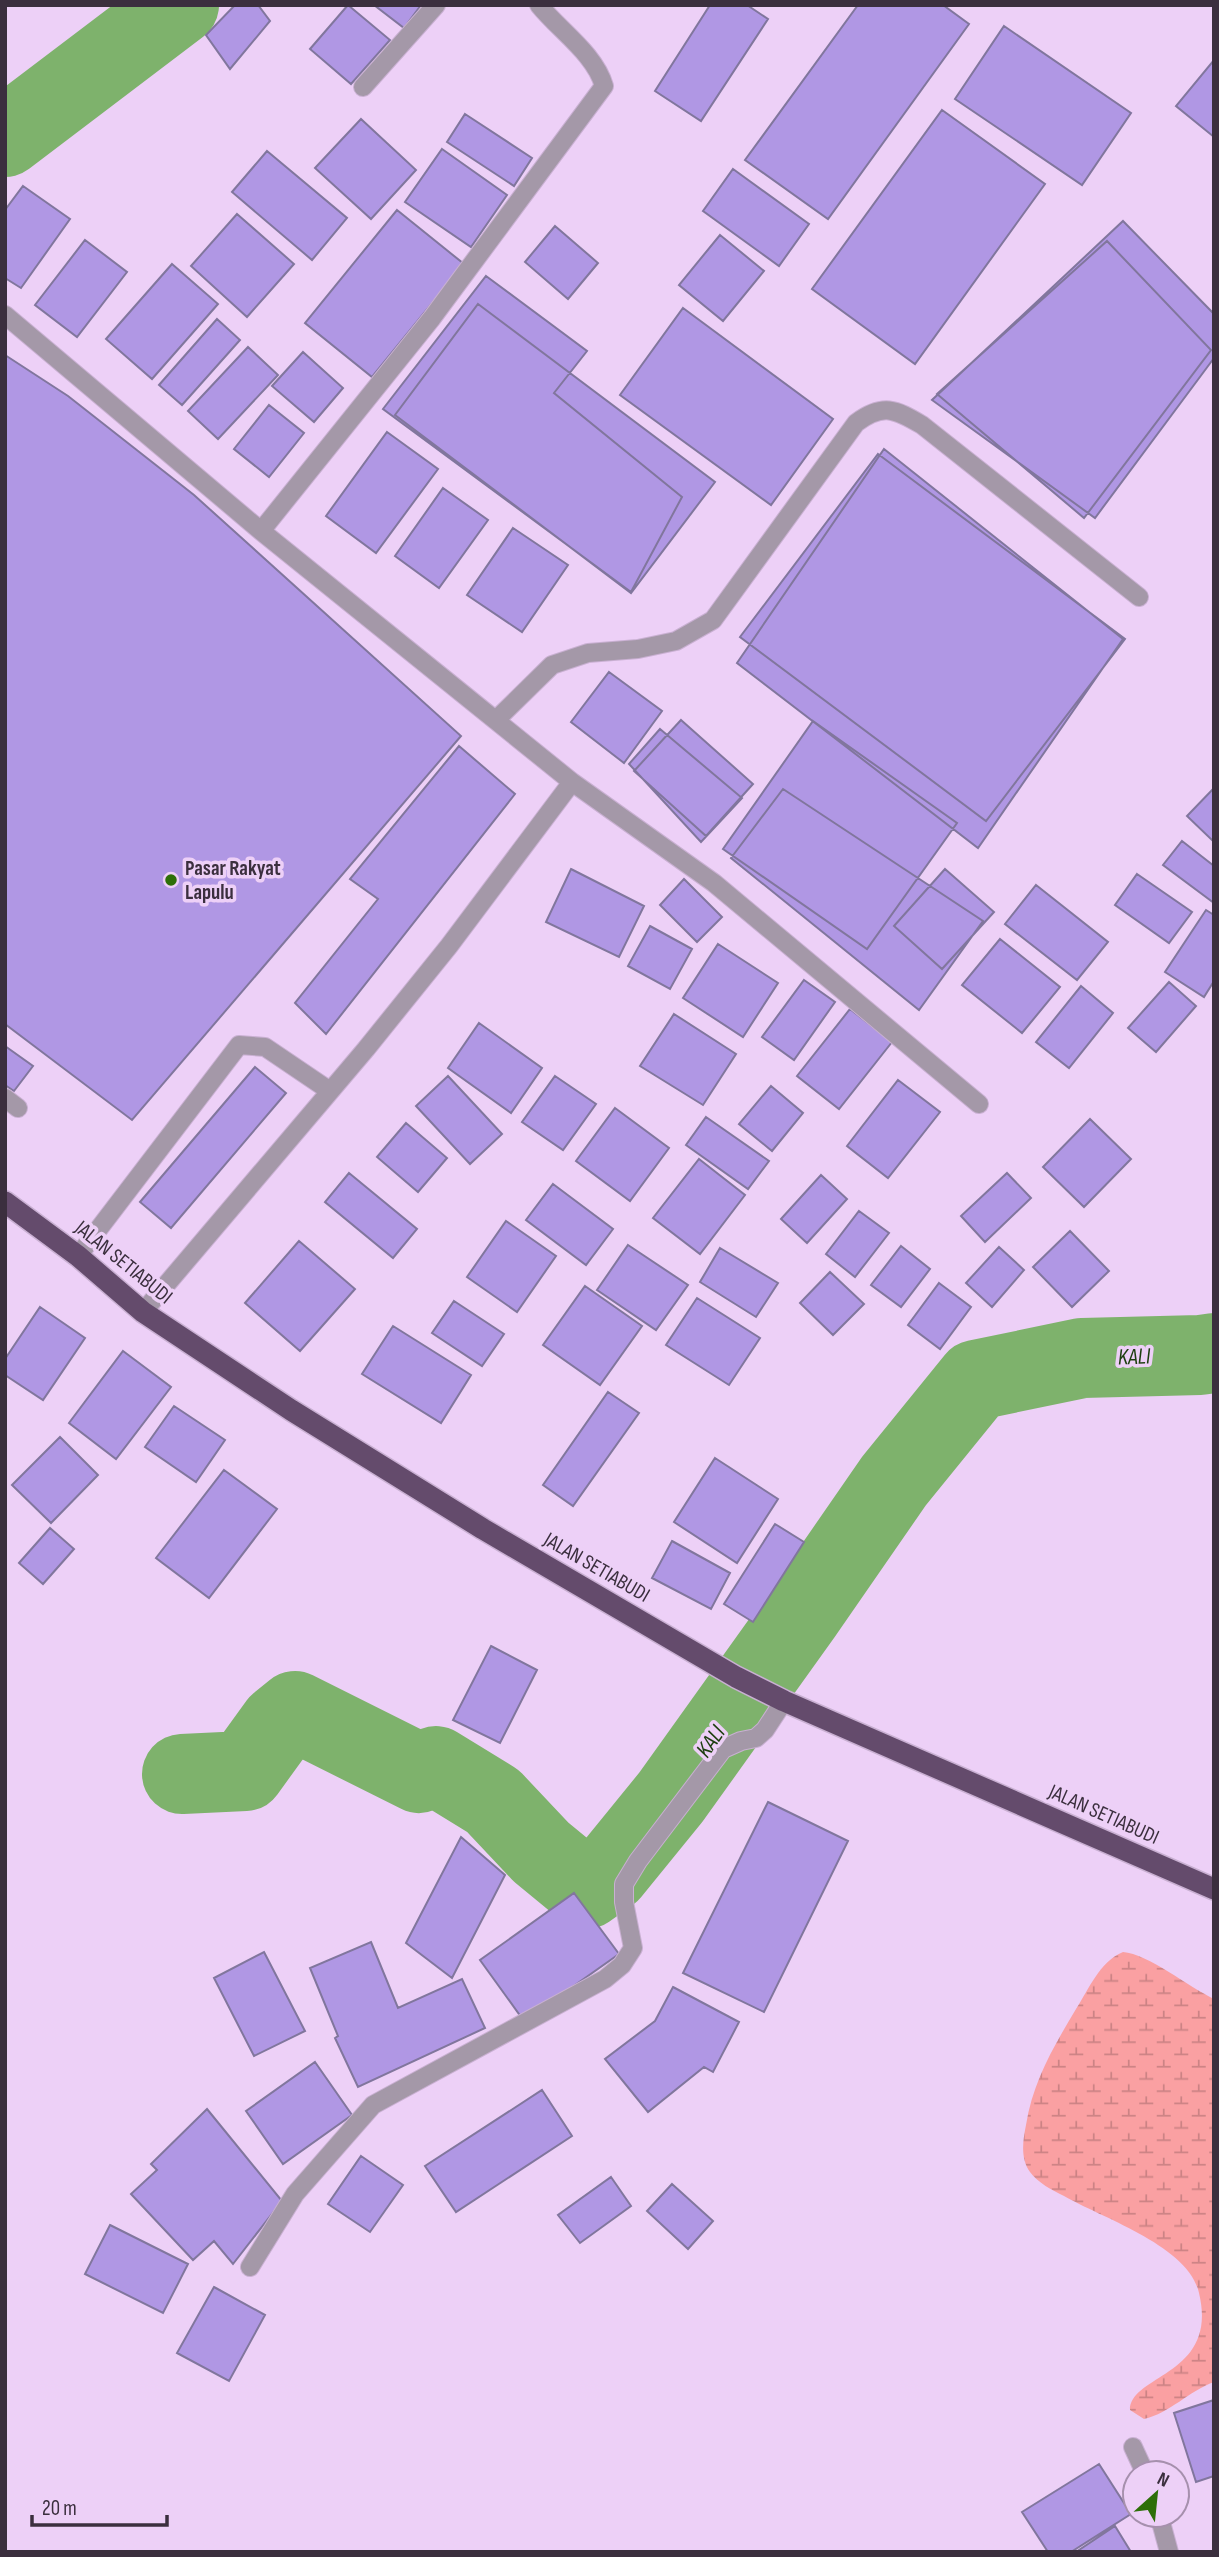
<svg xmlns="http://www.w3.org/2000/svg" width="1219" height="2557" viewBox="0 0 1219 2557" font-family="'Sofia Sans Condensed',sans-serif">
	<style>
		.wetland { fill: url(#wetland-marsh) }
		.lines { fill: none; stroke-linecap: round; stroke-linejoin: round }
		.river { stroke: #7eb26c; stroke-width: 80 }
		.building { fill: #b097e4; stroke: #81769d; stroke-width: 2 }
		.minor-casing { stroke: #c9b0d2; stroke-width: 20 }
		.highway-casing { stroke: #c9b0d2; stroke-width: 24 }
		.minor { stroke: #a498a8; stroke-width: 18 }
		.highway { stroke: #644b6c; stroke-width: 21 }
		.poi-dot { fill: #2d6f08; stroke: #edd0f7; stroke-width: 2.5 }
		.labels { text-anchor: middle; stroke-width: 7; stroke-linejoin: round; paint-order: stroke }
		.poi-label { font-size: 21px; font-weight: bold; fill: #3b2f3e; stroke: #edd0f7; text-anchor: start }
		.street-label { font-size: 21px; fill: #3b2f3e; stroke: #edd0f7 }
		.water-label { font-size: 23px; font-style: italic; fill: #1c3e0e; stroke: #edd0f7 }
	</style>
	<defs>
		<pattern id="wetland-marsh" width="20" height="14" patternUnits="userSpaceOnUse" patternTransform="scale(1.75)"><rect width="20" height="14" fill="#faa0a2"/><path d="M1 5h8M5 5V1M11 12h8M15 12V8" fill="none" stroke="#cc8385"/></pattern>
	</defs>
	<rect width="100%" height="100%" fill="#edd0f7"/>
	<path class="wetland" d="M1123,1952C1148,1954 1189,1987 1214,1999V2382C1189,2391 1170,2413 1144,2419L1130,2410C1130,2374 1219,2376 1199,2293C1189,2246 1102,2218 1064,2196C1052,2190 1038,2183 1030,2172C1020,2158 1023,2140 1026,2125C1033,2081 1054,2046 1076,2009C1089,1989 1100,1961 1123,1952Z"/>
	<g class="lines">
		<path class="river" d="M5,137L179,5
			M182,1774L245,1771L279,1724L295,1711L419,1773L436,1766L493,1801L541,1852L586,1889L610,1872L671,1797L802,1614L894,1481L976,1380L1082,1358L1200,1355L1214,1353"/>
	</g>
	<path class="building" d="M235,5H258L270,21L230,69L206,35Z
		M348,5L390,40L351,84L310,49Z
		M374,5H421L404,28Z
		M710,5H747L768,19L701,121L655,91Z
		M858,5H943L969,24L828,219L745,160Z
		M1004,26L1131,113L1082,185L955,99Z
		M1214,60V137L1176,106Z
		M942,110L1045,184L915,364L812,289Z
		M465,114L532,158L514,186L447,142Z
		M361,119L416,170L371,219L315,168Z
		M442,149L507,195L471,247L405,202Z
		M267,151L347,218L312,260L232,192Z
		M733,169L809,224L779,266L703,211Z
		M23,186L70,219L21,288L5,278V210Z
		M397,210L464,264L372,377L305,323Z
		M237,214L294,264L247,317L191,266Z
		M1123,221L1214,314V358L1095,518L932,400Z
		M555,226L598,263L568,299L525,262Z
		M720,235L764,271L723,321L679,285Z
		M85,240L127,272L77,337L35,305Z
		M1107,241L1211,350L1084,518L937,394Z
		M172,264L218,304L152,379L106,339Z
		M486,276L587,351L554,393L682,497L631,592L383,409Z
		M478,304L715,482L631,593L395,415Z
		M683,308L833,419L771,505L620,395Z
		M217,319L240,340L182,405L159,385Z
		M248,347L278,375L218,439L188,411Z
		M303,352L343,388L314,422L272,386Z
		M5,355L68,396L194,495L461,736L132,1120L5,1024Z
		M269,405L304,433L269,477L234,449Z
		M387,432L438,469L376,553L326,516Z
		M884,449L1123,639L978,848L737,663Z
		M878,454L1125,639L986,821L740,637Z
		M443,488L488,520L439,588L395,556Z
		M513,528L568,565L522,632L467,595Z
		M609,672L662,711L624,763L571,722Z
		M681,720L753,784L706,836L634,771Z
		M813,721L957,823L867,949L723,849Z
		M660,729L742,798L701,842L629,764Z
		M459,746L515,794L326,1034L295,1003L378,899L350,879Z
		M1214,788V842L1187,816Z
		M783,789L983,921L919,1010L731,858Z
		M1182,841L1214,866V903L1163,865Z
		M571,869L644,906L619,957L546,922Z
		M945,869L994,912L942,969L894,926Z
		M1137,874L1192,912L1169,943L1115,905Z
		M684,879L722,917L697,942L660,905Z
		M1036,885L1108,942L1077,980L1005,924Z
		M1206,910L1214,915V981L1204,997L1165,972Z
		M650,926L692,949L670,989L628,966Z
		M1000,939L1060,987L1022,1033L962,985Z
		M718,944L778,983L743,1037L683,998Z
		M804,980L835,1002L794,1060L762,1037Z
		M1169,982L1196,1006L1156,1052L1128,1028Z
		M1081,986L1113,1013L1069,1068L1036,1042Z
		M850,1009L892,1042L839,1109L797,1076Z
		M674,1014L736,1054L703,1105L640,1066Z
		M479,1023L542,1068L511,1113L448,1068Z
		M5,1046L33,1066L14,1091L5,1085Z
		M255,1067L286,1093L171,1228L140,1202Z
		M448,1076L502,1134L470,1164L416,1106Z
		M555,1076L596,1104L563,1150L522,1122Z
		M898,1080L940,1112L888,1178L847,1146Z
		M771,1086L803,1113L772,1151L739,1124Z
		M615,1108L669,1148L630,1201L576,1161Z
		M706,1117L769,1161L748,1189L686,1145Z
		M1090,1119L1131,1159L1084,1207L1043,1167Z
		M406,1123L447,1158L418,1192L377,1157Z
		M699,1159L745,1195L700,1254L653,1218Z
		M349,1173L417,1229L393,1258L325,1202Z
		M1007,1173L1031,1198L985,1242L961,1216Z
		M821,1175L847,1199L807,1243L781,1219Z
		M553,1184L613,1229L586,1265L526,1220Z
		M859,1211L889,1233L855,1277L826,1254Z
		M506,1221L556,1256L517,1312L467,1277Z
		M1070,1231L1109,1271L1072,1307L1033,1267Z
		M299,1241L355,1289L300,1351L245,1303Z
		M628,1245L688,1285L656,1330L597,1290Z
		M901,1246L930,1269L901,1307L871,1285Z
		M999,1247L1024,1270L992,1307L966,1283Z
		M720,1248L778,1283L756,1317L700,1282Z
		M830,1272L864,1304L833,1335L800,1303Z
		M939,1283L971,1307L940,1349L908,1325Z
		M585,1286L642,1326L600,1385L543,1345Z
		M697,1298L760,1338L729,1385L666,1345Z
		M454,1301L504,1334L482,1366L432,1333Z
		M40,1307L85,1338L43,1400L5,1375V1359Z
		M393,1326L471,1375L441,1423L362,1374Z
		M123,1351L171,1387L116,1459L69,1423Z
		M608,1392L639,1413L573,1506L543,1485Z
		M174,1406L225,1440L196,1482L145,1447Z
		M60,1437L98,1475L51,1523L12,1485Z
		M715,1458L778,1499L737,1563L674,1522Z
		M224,1470L277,1509L209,1598L156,1558Z
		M775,1524L804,1542L753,1622L724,1604Z
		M50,1528L74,1549L43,1584L19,1563Z
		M672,1541L730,1573L711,1609L652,1578Z
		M491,1646L537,1670L500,1743L453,1720Z
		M768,1802L848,1841L764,2012L683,1973Z
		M461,1837L505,1875L452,1978L406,1943Z
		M574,1893L619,1954L524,2021L480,1960Z
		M371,1942L398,2008L462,1979L485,2028L358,2087L335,2038L338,2036L310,1968Z
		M264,1952L305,2031L254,2056L214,1978Z
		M673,1987L739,2022L713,2072L704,2067L648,2112L605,2059L655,2021Z
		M315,2062L352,2115L283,2164L246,2111Z
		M542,2090L572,2136L456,2212L425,2166Z
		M207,2109L282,2201L233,2264L214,2241L193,2260L131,2194L157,2170L151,2164Z
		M361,2156L403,2185L370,2232L328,2204Z
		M611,2177L631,2206L580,2243L558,2215Z
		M672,2184L713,2221L688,2249L647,2211Z
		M110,2225L188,2264L163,2313L85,2274Z
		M214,2287L265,2315L229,2381L177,2353Z
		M1214,2400V2476L1196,2482L1174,2413Z
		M1099,2464L1131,2514L1071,2552H1048L1022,2512Z
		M1115,2526L1131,2552H1076Z"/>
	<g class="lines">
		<defs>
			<path id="minor" d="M363,87L436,5
				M5,315L261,531L572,782L449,946L366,1049L143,1312
				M261,531L432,318L604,86C595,54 560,31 539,5
				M496,720L552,665L588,653L638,649L676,641L713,620L856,423C883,403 895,409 922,425L1139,597
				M572,782L714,883L979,1104
				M5,1098L18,1108
				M78,1256L239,1045L265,1047L330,1091
				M250,2267L295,2194L373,2105L605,1979L622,1965L633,1948L624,1902V1884L638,1861L723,1749L741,1741L756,1738L765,1730L784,1701
				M1133,2447L1145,2473
				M1159,2515L1169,2552"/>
			<path id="highway" d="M5,1202L78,1256L143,1312L291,1410L483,1529L736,1677L784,1701L1214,1889"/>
		</defs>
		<use href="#minor" class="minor-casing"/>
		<use href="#highway" class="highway-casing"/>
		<use href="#minor" class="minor"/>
		<use href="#highway" class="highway"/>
	</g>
	<circle class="poi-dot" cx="171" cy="880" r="7"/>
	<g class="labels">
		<g class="poi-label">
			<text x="185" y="875">Pasar Rakyat<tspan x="185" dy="24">Lapulu</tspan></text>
		</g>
		<g class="street-label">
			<text transform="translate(124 1262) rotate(39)" y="7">JALAN SETIABUDI</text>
			<text transform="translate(597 1567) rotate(30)" y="7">JALAN SETIABUDI</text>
			<text transform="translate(1104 1814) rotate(24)" y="7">JALAN SETIABUDI</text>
		</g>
		<g class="water-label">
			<text transform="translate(1134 1356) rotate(-2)" y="8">KALI</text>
			<text transform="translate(710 1741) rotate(-55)" y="8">KALI</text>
		</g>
	</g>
	<rect width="1219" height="2557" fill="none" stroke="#3b2f3e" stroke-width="14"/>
	<g transform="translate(1156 2494) rotate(27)"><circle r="33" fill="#edd0f7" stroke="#a690ad" stroke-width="2"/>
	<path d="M0-5L12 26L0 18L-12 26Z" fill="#2d6f08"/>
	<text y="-10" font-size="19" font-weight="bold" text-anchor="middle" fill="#3b2f3e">N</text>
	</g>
	<path d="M32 2515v10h135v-10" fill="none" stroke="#3b2f3e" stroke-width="3.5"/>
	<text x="42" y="2515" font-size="21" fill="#3b2f3e" stroke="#edd0f7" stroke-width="5" paint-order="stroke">20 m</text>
</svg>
